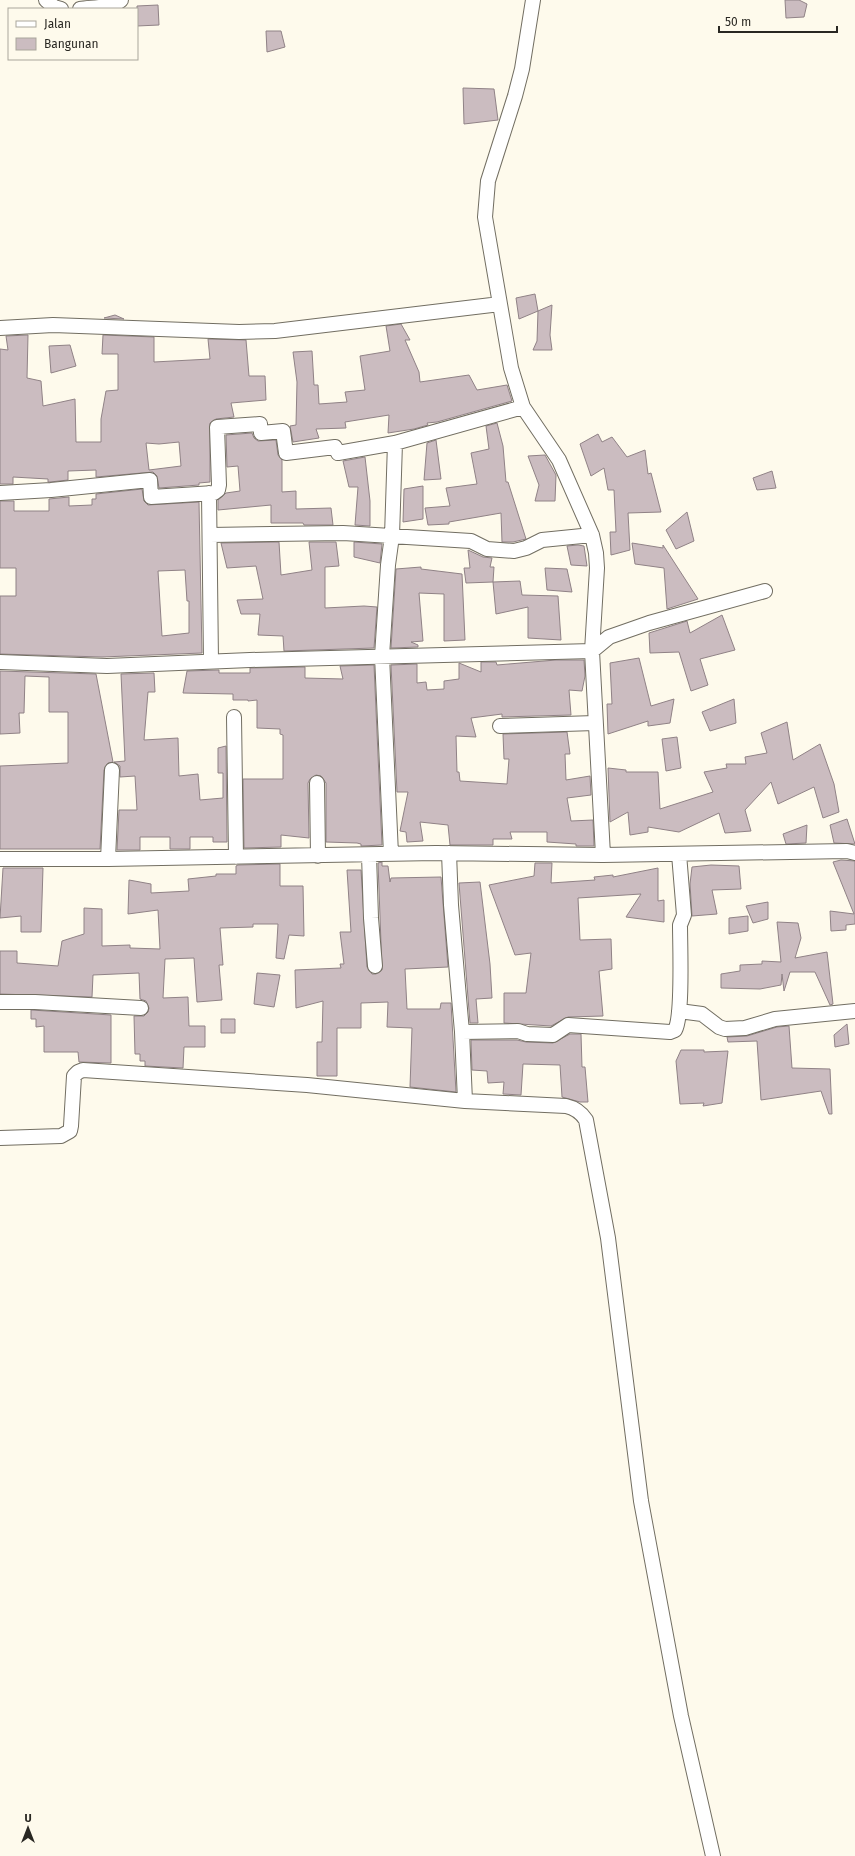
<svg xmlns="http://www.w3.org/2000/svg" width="855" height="1856" viewBox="0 0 855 1856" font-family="'Fira Sans',sans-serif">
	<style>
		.building { fill: #cbbcc0; stroke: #908286; fill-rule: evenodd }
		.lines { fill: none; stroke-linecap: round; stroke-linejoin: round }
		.street-casing { stroke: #726e62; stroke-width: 16 }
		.street { stroke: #fff; stroke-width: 14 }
	</style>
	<rect width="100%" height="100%" fill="#fefaec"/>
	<path class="building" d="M785,0H799L807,4L804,17L786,18Z
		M158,5L159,25L137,26V6Z
		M266,31H281L285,47L267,52Z
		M463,88L494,89L498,120L464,124Z
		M535,294L538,311L519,319L516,298Z
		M552,305L550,335L552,350H533L537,341L538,311Z
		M115,315L124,319L104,318Z
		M401,324L410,340H405L419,372L420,382L469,375L477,390L507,385L512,401L437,422L427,423L428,425L414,429L388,433L389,415L345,422L346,428L316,429L319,438L293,442L290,426L296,425L297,382L293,352L312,351L314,385H318L319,404L347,402L345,392L365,390L360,356L390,351L386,326Z
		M28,335L27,378L41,381L43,406L75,399L76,442H101V419L106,391L118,390V354H102L103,335L154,337V362L210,359L208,339L246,340L249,376H265L266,400L231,403L234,417L216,419L210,423V482L199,483V485L159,488L157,476L153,472L96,477V470L68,471V480L50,482H48V479L13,477V484H0V349L8,350L6,336ZM179,442L181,466L149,470L146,443L159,444Z
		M70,345L76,366L51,373L49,346Z
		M497,423L503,446L506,482H508L526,539L513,542H502L501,513L449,522V524L428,525L425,508L450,506L446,488L477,484L471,453L489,449L486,426Z
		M252,433L254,438L258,441L276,440L278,455L282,460V492L296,491V509L331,508L333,525H304L303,523H271V505L218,510V500L226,493L240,491L238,466L227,467L226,435Z
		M598,434L602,442L612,437L627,457L645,450L648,474L651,473L661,512L628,513L630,550L611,555L610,532H616L614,490H608L604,468L591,476L580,444Z
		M436,440L441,479L424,480L427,443Z
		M545,455L556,475L555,501H535L539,485L528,456Z
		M365,457L370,501V526L355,525L358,487H349L343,461Z
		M772,471L776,488L757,490L753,478Z
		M423,486V519L403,522L404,489Z
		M142,489L144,501L148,505L199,502L202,653L102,657L0,654V596H16V568H0V501H14V511H49V499L69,497V506L92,505V499H96V494ZM185,570L187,601H189V633L162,636L158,571Z
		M687,512L694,541L676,549L666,530Z
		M279,542L281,575L312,570L309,542H336L339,566L325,567V608L364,606L377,607L374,648L284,651L283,636L258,635L260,614H241L237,600L263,599L256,566L227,568L221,543Z
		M354,542L382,544L380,563L354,557Z
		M632,543L663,548V545L698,599L667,609L664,568L635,564Z
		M578,545L584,546L587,566L571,565L567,546Z
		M468,550L483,557L492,558L490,567H494L493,582L466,583L464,568H470Z
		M421,567V569L462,574L465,640L444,641V594L419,593L423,641L411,642L418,645V647L391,648L396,569Z
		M545,568L567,569L572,592L547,590Z
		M520,581L522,595L558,596L561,640L528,638V607L496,614L493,582Z
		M722,615L735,650L700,659L708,685L691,691L679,652L650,653L649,633L687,621L690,633Z
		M639,658L651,706L674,699L670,723L648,726V721L608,734L607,704H612L610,663Z
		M556,660H584L585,676L582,691L569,690L571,715L502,717V714L471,718L476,737L456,736L457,772H459L460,781L507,784L509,759H504L503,734L567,732L570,754H565L566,780L590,776L591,795L567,798L571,821L593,820L594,846H576V844L547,842V832H510L512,839H493V845H450L448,825L420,822L423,841L407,842L406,832L400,831L408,792H397L391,665L417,664V683L426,682L427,690L444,689V681L459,679V663L481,672V662H496L497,665Z
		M374,665L382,845L361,846V844L357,843L326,842V783L321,776L316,775L310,779L308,783L309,838L281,835V847L244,848L243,779H283V735L280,734V729L257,728V700L248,701V700H233V694L183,693L187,671L219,670V673H250V668L305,667V678L343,679L340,666Z
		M0,671L96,674L113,762L108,763L104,770L100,849H0V766L68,763V712H49V677L25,676L24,713H19L20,733L0,734Z
		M154,673L155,692H148L144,740L178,738L179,776L198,774L200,800L223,798V773H218V748L226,746L227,842H213V837H190V849H170V837H140V850H117L119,810H137L135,776L120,777V766L114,762L125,761L121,674Z
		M734,699L736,723L710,731L702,712Z
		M787,722L793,760L820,744L834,784L839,812L823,818L814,787L778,804L771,782L745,810L751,831L725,833L719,813L679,832L648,827V832L630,835L628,812L610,822L608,768L626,770V772H658L660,809L713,792L704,772L727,768L726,764H746L745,757L767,753L761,733Z
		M677,737L681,768L666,771L662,739Z
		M847,819L855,844L834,843L830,825Z
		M807,825L806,843L786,844L783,834Z
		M841,860L855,861V924L846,925V930L831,931L830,911L854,914L833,862Z
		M382,862V866H388L390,882L391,878L441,877L448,967L405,969L407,1009H440L441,1003H451L456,1092L410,1087L412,1028L387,1027L388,1002L361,1003V1028H337V1076H317V1042H322L323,1001L296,1008L295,970L341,968L340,964H344L340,932H351L347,870H361L367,967L372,974H376L382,970L378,863Z
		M535,863H552L551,883L595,880L594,877L613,875V877L658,868V901L664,900V922L626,917L641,894L578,898L580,940L611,939L612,969L599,971L603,1016L568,1017L551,1026L504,1023V993H526L531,953L515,955L489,885L534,876Z
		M280,864V886H303L304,936L289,935L284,959L276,958L278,924H253V927L220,928L223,965H219L222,1000L197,1002L194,958L165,959L163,998L188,997L189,1026H205V1047H184L183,1068L145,1066V1061H140V1054H135L134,1016H144L148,1012L149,1008L146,1001L140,999L139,973L93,975L92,997L0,994V951H17V963L58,966L62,941L84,934V908L102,909V946L130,945V948L160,949L158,910L128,914L129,880L151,884V893L189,891L188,879L216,876V874H236V866L238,865Z
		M711,865L739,866L741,889L712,890L717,914L692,916L690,884L692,867Z
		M3,868H43L41,932H21V916L0,918Z
		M480,882L490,964L492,998L476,999L478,1023H470L459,883Z
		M768,902V919L753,923L746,906Z
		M748,916V931L729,934V918Z
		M777,922L798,923L801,938L795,958L827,952L833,1004L830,1005L815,972H790L784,991L782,974L781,985L760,989L721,988V974L740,971V965L762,964V961L781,962Z
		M257,973L280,975L274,1007L254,1004Z
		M31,1010L111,1015V1063L79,1062L78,1052H44V1026L36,1027V1019H31Z
		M221,1019H235V1033H221Z
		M847,1024L849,1044L835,1047L834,1035Z
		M789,1026L792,1068L830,1069L832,1114H829L821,1091L761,1100L757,1041L728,1042L727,1037L747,1036L777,1027Z
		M570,1034H581L582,1067H585L588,1102H580L562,1097L560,1065L523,1064L521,1095L503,1094L504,1082L488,1083L487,1071L472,1070L471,1040H517L526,1042L553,1043Z
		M681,1050H704V1052L728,1051L722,1103L703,1106L704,1103L680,1104L676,1061Z"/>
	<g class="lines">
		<defs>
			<path id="street" d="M46,0L54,7L61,9
				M533,0L522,69L515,96L488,181L485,217L511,368L523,407L559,460L592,535L596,553L597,568L592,651L603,855
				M80,9C92,7 113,8 121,0
				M0,328L53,325L239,332L275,331L500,304
				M0,493L51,490L150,480L151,497L214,493L218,490L219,485L217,427L260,424L261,433L283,431L286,453L335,447L338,453L395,443L523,407
				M209,493L211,661
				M210,535L343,533L471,541L487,549L514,551L526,548L542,540L592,535
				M0,662L107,666L250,660L592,651L609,637L649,623L765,591
				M234,717L236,857
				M500,726L595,723
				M317,783L318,856
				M449,853L451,905L462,1032L465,1101
				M391,854L382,656L388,565L392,536L395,443
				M369,855L371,918L375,966
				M0,859H108L436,853L603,855L847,851L855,853
				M108,859L112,770
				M0,1002H35L141,1008
				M679,1011L702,1014L719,1027L725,1029L745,1028L775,1019L855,1011
				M462,1032L518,1031L527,1034L553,1035L568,1025L670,1032L675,1030C683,1016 680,945 680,925L684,915L679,854
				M0,1138L61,1136L70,1131L71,1126L74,1076L78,1072L83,1070L307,1085L465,1101L566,1106C575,1108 581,1112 586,1120L608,1238L641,1501L681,1716L713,1856"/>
		</defs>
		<use href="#street" class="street-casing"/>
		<use href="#street" class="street"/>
	</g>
	<rect x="8" y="8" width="130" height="52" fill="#fefaec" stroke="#a9a69b"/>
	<rect x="16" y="21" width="20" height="6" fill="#ffffff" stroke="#a9a69b"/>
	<text x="44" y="28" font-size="12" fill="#292722">Jalan</text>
	<rect x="16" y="38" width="20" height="12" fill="#cbbcc0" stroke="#a9a69b"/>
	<text x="44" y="48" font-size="12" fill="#292722">Bangunan</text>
	<g transform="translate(28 1828)" stroke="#fefaec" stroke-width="3" paint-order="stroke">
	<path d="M0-3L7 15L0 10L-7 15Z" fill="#292722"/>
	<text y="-6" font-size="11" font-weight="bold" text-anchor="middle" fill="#292722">U</text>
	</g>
	<path d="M719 26v6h118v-6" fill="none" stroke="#292722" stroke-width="2"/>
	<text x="725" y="26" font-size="12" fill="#292722" stroke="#fefaec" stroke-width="3" paint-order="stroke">50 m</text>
</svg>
